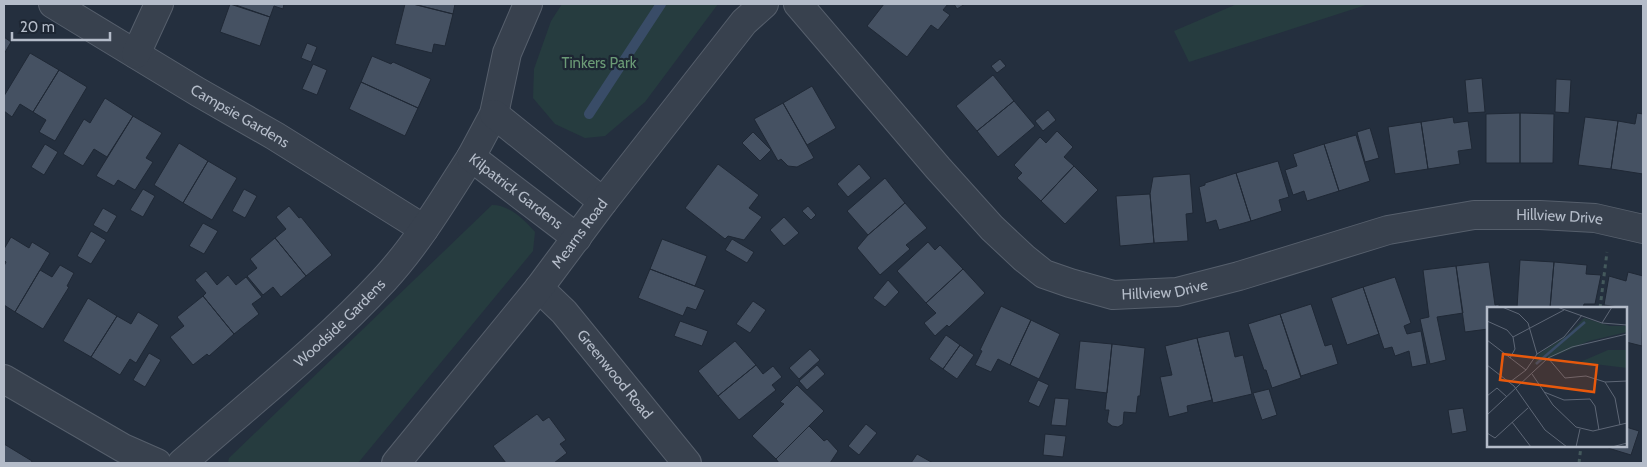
<svg xmlns="http://www.w3.org/2000/svg" width="1647" height="467" viewBox="0 0 1647 467" font-family="Cabin,sans-serif">
	<style>
		.green { fill: #263c3f }
		.lines { fill: none; stroke-linecap: round; stroke-linejoin: round }
		.stream { stroke: #394c67; stroke-width: 10 }
		.building { fill: #455162; stroke: #1f2835 }
		.minor-casing { stroke: #565f6c; stroke-width: 30 }
		.tertiary-casing { stroke: #565f6c; stroke-width: 30 }
		.path { stroke: #44595c; stroke-width: 3; stroke-dasharray: 4 4; stroke-linecap: butt }
		.minor { stroke: #38414e; stroke-width: 28 }
		.tertiary { stroke: #38414e; stroke-width: 28 }
		.labels { text-anchor: middle; stroke-width: 4.5; stroke-linejoin: round; paint-order: stroke }
		.park-label { font-size: 15px; fill: #6b9a76; stroke: #1d2633 }
		.street-label { font-size: 15px; fill: #b4bcc9; stroke: #1d2633 }
		.inset-river { fill: none; stroke: #394c67; stroke-width: 2.5 }
		.inset-road { fill: none; stroke: #5e6776; stroke-width: 1 }
		.view { fill: #e8590c; fill-opacity: 0.15; stroke: #e8590c; stroke-width: 2.5 }
		.inset-edge { fill: none; stroke: #b4bcc9; stroke-width: 2.5 }
	</style>
	<rect width="100%" height="100%" fill="#242f3e"/>
	<path class="green" d="M562,4H718L645,102L605,136L585,138L555,124L533,98L534,69L551,21Z
		M1237,4H1369L1189,62L1174,31Z
		M492,205C509,205 524,219 535,232L533,251L358,463H228L229,458Z"/>
	<g class="lines">
		<path class="stream" d="M589,114L661,4"/>
	</g>
	<path class="building" d="M230,4L270,17L260,46L220,32Z
		M233,4H284L283,9L274,6L270,17Z
		M405,4H413L453,14L445,46L434,44L432,53L395,44Z
		M413,4H455L453,14Z
		M884,4H948L943,10L950,15L938,30L931,25L907,57L867,26Z
		M954,4H965L957,9Z
		M4,37L11,42L4,54Z
		M307,43L317,47L311,62L301,58Z
		M30,53L59,70L33,112L20,104L12,117L4,111V96Z
		M372,56L391,64L393,62L431,79L418,108L361,82Z
		M1000,59L1006,66L997,73L991,66Z
		M313,64L327,70L317,95L302,89Z
		M59,70L87,87L55,141L39,132L46,120L33,112Z
		M993,75L1014,101L977,131L956,106Z
		M1482,78L1485,112L1468,113L1465,80Z
		M1556,79L1571,80L1569,113L1555,112Z
		M361,82L418,108L405,136L349,109Z
		M812,86L836,128L807,145L783,103Z
		M105,98L133,116L107,157L94,149L83,166L63,154L84,119L90,123Z
		M1014,101L1035,126L998,157L977,131Z
		M783,103L814,158L797,167L788,166L781,159L778,161L754,119Z
		M1048,110L1056,120L1043,131L1035,121Z
		M1520,113V163H1486V114Z
		M1520,113L1554,114L1553,163H1520Z
		M1637,113L1643,114V174L1611,169L1618,121L1635,124Z
		M133,116L162,133L146,158L153,162L135,190L118,180L114,186L96,176Z
		M1453,117L1454,123L1468,121L1472,149L1458,151L1460,164L1428,169L1421,122Z
		M1585,117L1618,121L1611,169L1578,165Z
		M1421,122L1428,169L1395,174L1388,127Z
		M1370,128L1379,158L1365,162L1357,132Z
		M1057,131L1073,147L1064,157L1074,166L1041,201L1017,178L1022,173L1014,165L1040,137L1046,143Z
		M753,132L771,150L760,161L742,143Z
		M1356,135L1370,181L1339,191L1324,144Z
		M179,143L208,161L183,203L154,185Z
		M45,144L58,152L44,175L31,167Z
		M1324,144L1339,191L1307,201L1304,191L1293,195L1285,170L1297,166L1293,154Z
		M208,161L237,178L212,220L183,203Z
		M1278,161L1289,197L1279,200L1282,211L1251,221L1236,173Z
		M718,164L759,195L749,208L762,217L744,240L728,236L725,239L685,208Z
		M859,164L871,178L848,197L837,184Z
		M1074,166L1098,190L1065,224L1041,201Z
		M1236,173L1251,221L1219,230L1216,220L1206,223L1199,187L1205,185V183Z
		M1190,174L1193,213L1186,214L1188,241L1154,243L1150,194L1153,177Z
		M885,178L905,203L868,235L847,211Z
		M143,189L155,196L143,217L130,210Z
		M244,189L257,196L245,218L232,211Z
		M1150,194L1154,243L1120,246L1116,196Z
		M905,203L927,228L906,245L910,249L880,275L857,248L868,235Z
		M289,206L299,218L301,217L332,255L306,276L275,238L286,229L276,217Z
		M808,206L816,215L811,220L802,211Z
		M103,208L117,216L107,233L93,225Z
		M784,217L799,233L784,246L770,230Z
		M203,223L218,231L204,254L189,246Z
		M91,231L106,240L91,264L77,256Z
		M11,237L29,248L32,242L50,253L15,312L4,305V266L6,262L4,260V249Z
		M275,238L306,276L281,297L273,287L263,295L247,276L257,268L250,259Z
		M662,239L707,256L695,286L650,269Z
		M732,239L754,252L747,263L725,250Z
		M928,242L935,250L940,245L963,269L926,303L897,271Z
		M1520,260L1554,262L1550,308H1517Z
		M1489,262L1495,305L1499,304V308H1488V329L1465,332L1456,266Z
		M1554,262L1587,265L1586,274L1601,275L1595,304H1584L1583,308H1550Z
		M60,265L74,273L67,286L69,287L43,329L15,312L40,270L52,277Z
		M1456,266L1463,313L1437,317L1446,360L1430,364L1420,319L1429,317L1423,270Z
		M650,269L705,290L696,310L687,307L683,316L638,298Z
		M963,269L985,293L949,327L947,325L935,336L924,323L936,313L926,303Z
		M206,271L217,285L228,275L236,285L246,277L262,297L252,304L259,314L234,334L203,296L206,293L195,280Z
		M1628,272L1643,276L1642,346L1626,342V308L1604,305L1609,276L1626,281Z
		M1395,277L1411,323L1404,326L1407,334L1421,331L1427,364L1412,367L1409,351L1395,356L1392,347L1384,349L1363,287Z
		M888,280L899,292L885,307L873,298Z
		M1363,287L1379,334L1347,345L1331,298Z
		M203,296L234,334L209,356L207,354L193,365L170,337L184,326L177,317Z
		M88,298L117,316L91,357L63,341Z
		M753,301L766,310L750,333L736,324Z
		M1311,304L1325,346L1332,344L1338,364L1301,376L1280,314Z
		M1001,306L1031,320L1010,365L998,359L991,372L975,365L982,351L980,350Z
		M138,312L159,325L136,363L130,359L120,375L91,357L117,316L131,324Z
		M1280,314L1301,378L1272,388L1266,370H1264L1248,324Z
		M1031,320L1060,334L1039,379L1010,365Z
		M680,321L708,331L702,346L674,336Z
		M1229,331L1235,357L1243,355L1252,394L1213,403L1197,338Z
		M946,335L960,345L943,369L929,359Z
		M1197,338L1212,400L1187,406L1188,412L1169,417L1160,377L1172,375L1165,346Z
		M735,341L756,365L718,396L698,371Z
		M1080,341L1112,344L1107,393L1075,389Z
		M1112,344L1145,348L1140,396H1138L1136,413L1124,412L1123,424L1118,427L1112,426L1107,422L1109,410H1105Z
		M960,345L974,355L957,379L943,369Z
		M810,349L820,360L799,379L789,368Z
		M149,353L161,360L145,387L133,380Z
		M756,365L763,374L773,366L782,377L772,385L776,390L739,420L718,396Z
		M817,365L825,374L807,390L799,381Z
		M1038,380L1049,385L1039,407L1028,402Z
		M797,385L824,411L776,459L752,436L784,404L780,402Z
		M1269,389L1277,415L1262,420L1253,393Z
		M1055,398L1069,399L1066,426L1051,425Z
		M1463,408L1467,431L1452,434L1448,410Z
		M537,414L543,421L549,417L566,440L560,444L567,453L554,463H506L493,446Z
		M866,424L877,433L859,455L848,446Z
		M809,426L824,441L827,439L838,451L830,463H779L776,459Z
		M1626,427L1639,431L1631,455L1608,448L1609,446H1626Z
		M1045,434L1066,436L1063,457L1043,455Z
		M4,444L32,461L31,463H4Z
		M917,454L933,463H911Z"/>
	<g class="lines">
		<defs>
			<g id="minor">
				<path id="s1" d="M53,4L198,92L275,136L424,229"/>
				<path id="s2" d="M798,4L938,168L992,228L1024,258L1044,274L1070,283L1113,295L1177,292L1239,276L1388,230L1474,215H1540L1595,218L1643,229"/>
				<path d="M136,54L159,4"/>
				<path d="M4,379L123,448L157,463"/>
				<path id="s3" d="M182,463C250,403 322,347 384,280C418,243 444,199 471,157"/>
			</g>
			<g id="tertiary">
				<path id="s4" d="M528,4L507,53L494,114L471,157L577,238"/>
				<path d="M494,114L603,202"/>
				<path id="s5" d="M539,288L564,312L687,463"/>
				<path id="s6" d="M396,463L539,288L603,202L744,22L764,4"/>
			</g>
		</defs>
		<use href="#minor" class="minor-casing"/>
		<use href="#tertiary" class="tertiary-casing"/>
		<path class="path" d="M1600,308L1607,252
			M1579,463L1581,446"/>
		<use href="#minor" class="minor"/>
		<use href="#tertiary" class="tertiary"/>
	</g>
	<g class="labels">
		<g class="park-label">
			<text x="599" y="68">Tinkers Park</text>
		</g>
		<g class="street-label">
			<text dy="5" stroke="none"><textPath href="#s1" startOffset="218">Campsie Gardens</textPath></text>
			<text dy="5" stroke="none"><textPath href="#s4" startOffset="221">Kilpatrick Gardens</textPath></text>
			<text dy="5" stroke="none"><textPath href="#s2" startOffset="895">Hillview Drive</textPath></text>
			<text dy="5" stroke="none"><textPath href="#s6" startOffset="294">Mearns Road</textPath></text>
			<text dy="5" stroke="none"><textPath href="#s2" startOffset="490">Hillview Drive</textPath></text>
			<text dy="5" stroke="none"><textPath href="#s3" startOffset="211">Woodside Gardens</textPath></text>
			<text dy="5" stroke="none"><textPath href="#s5" startOffset="115">Greenwood Road</textPath></text>
		</g>
	</g>
	<g transform="translate(1487 307)">
		<rect width="140" height="140" fill="#242f3e"/>
		<path d="M97,11L123,19H140V25L102,34L47,58L52,47L81,28ZM140,37V61L99,56L84,59L121,43H139Z" fill="#263c3f"/>
		<path class="inset-river" d="M49,57L98,15"/>
		<path class="inset-road" d="M15,0L32,7L41,16L50,47M70,0L115,16L140,18M0,14L20,23L26,30L28,42L23,51M115,16L125,0M26,30L77,3M0,33L39,63M61,51L78,71L99,69L118,75L140,74M0,58L27,79L58,123L80,140M45,67L66,98L89,120L106,124L140,116M23,75L39,63L50,47L77,30L95,8M118,75L128,91L133,118M57,85L77,93L103,92L108,99L112,123M0,89L10,81L20,90M0,108L61,51L85,40L140,27M25,115L44,140M0,126L8,131L41,101M89,140L93,122M125,140L140,136"/>
		<path class="view" d="M16,47L110,58L107,85L13,73Z"/>
		<rect width="140" height="140" class="inset-edge"/>
	</g>
	<rect width="1647" height="467" fill="none" stroke="#b4bcc9" stroke-width="10"/>
	<path d="M12 32v8h98v-8" fill="none" stroke="#b4bcc9" stroke-width="2.5"/>
	<text x="20" y="32" font-size="15" fill="#b4bcc9" stroke="#1d2633" stroke-width="4" paint-order="stroke">20 m</text>
</svg>
